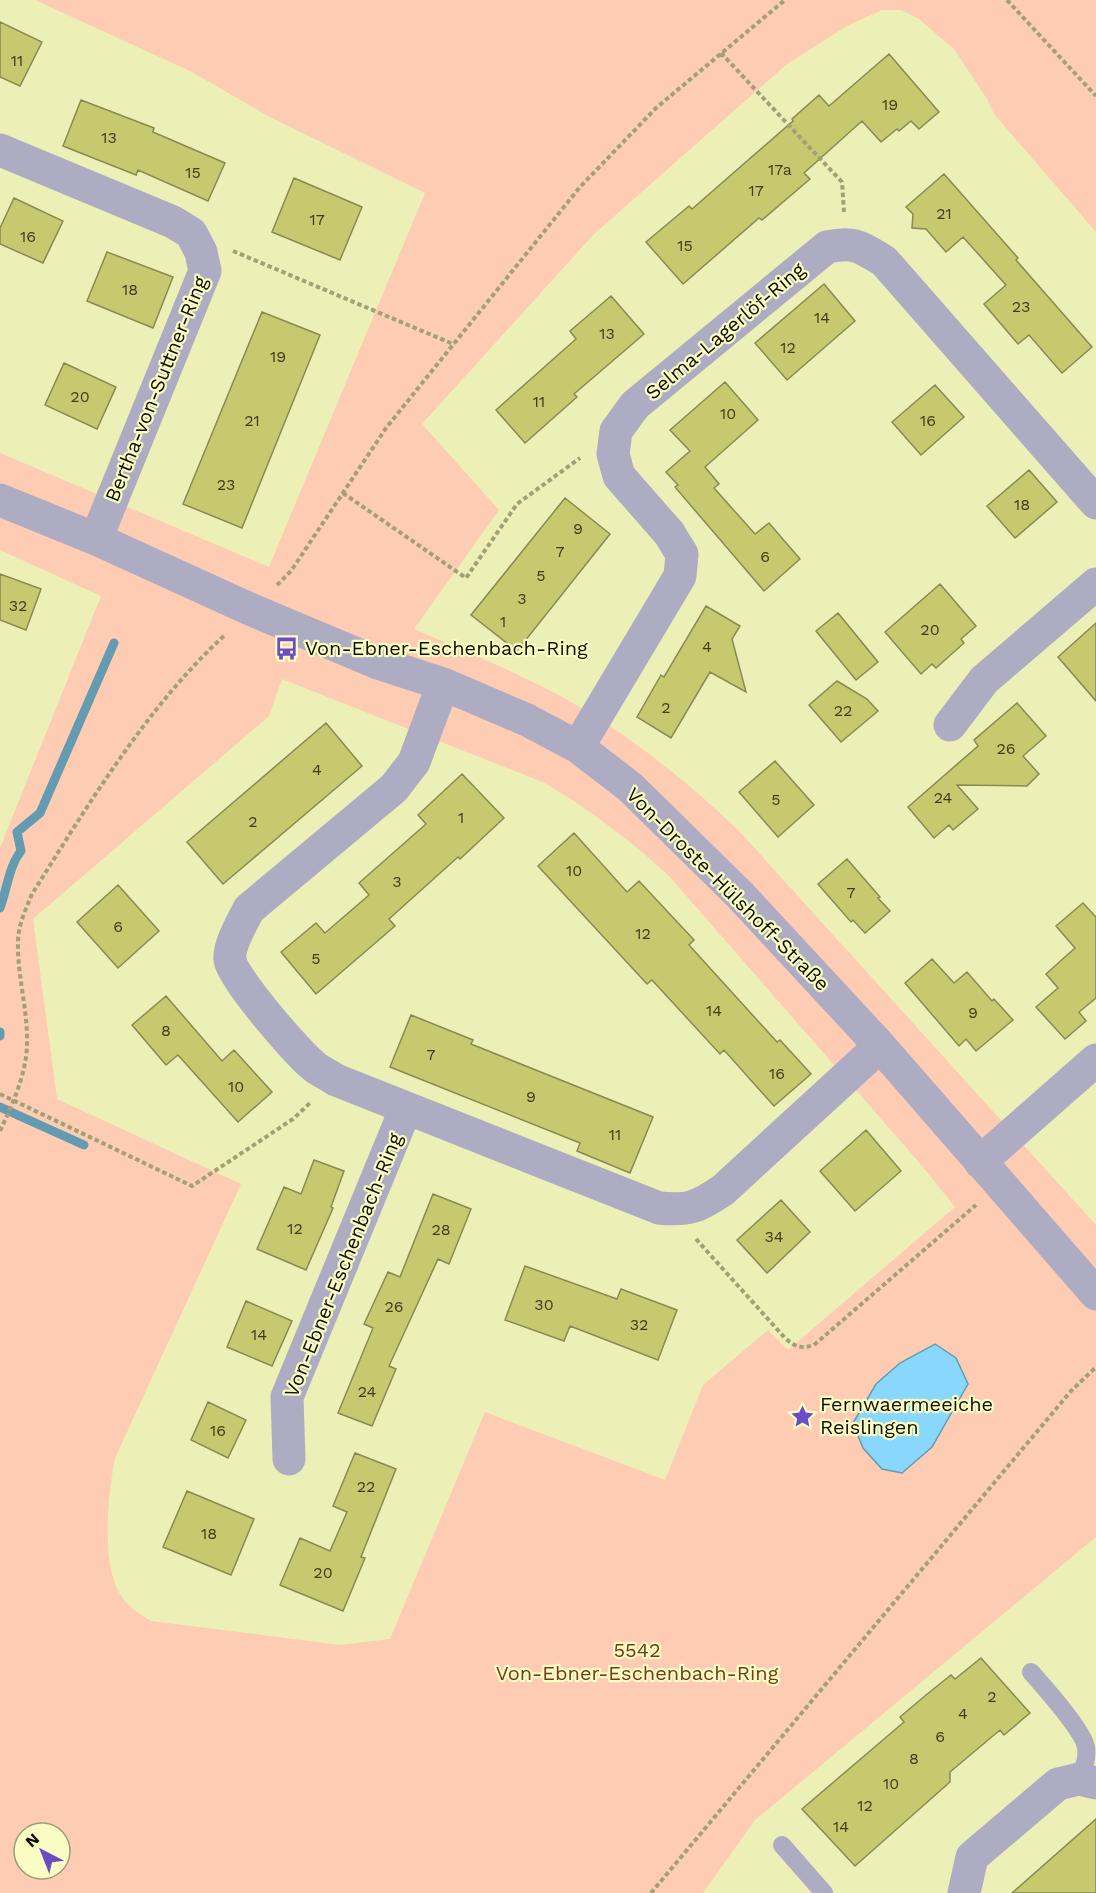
<svg xmlns="http://www.w3.org/2000/svg" width="1096" height="1893" viewBox="0 0 1096 1893" font-family="'Work Sans',sans-serif">
	<style>
		.green { fill: #fdccb2; fill-rule: evenodd }
		.water { fill: #89d7fc; stroke: #659bb0; stroke-width: 1.5 }
		.lines { fill: none; stroke-linecap: round; stroke-linejoin: round }
		.stream { stroke: #659bb0; stroke-width: 9 }
		.building { fill: #c6c96d; stroke: #888a55; stroke-width: 1.5 }
		.path { stroke: #9fa177; stroke-width: 4; stroke-dasharray: 4.5 3; stroke-linecap: butt }
		.lane { stroke: #aeacc3; stroke-width: 18 }
		.street { stroke: #aeacc3; stroke-width: 33 }
		.labels { text-anchor: middle; stroke-width: 4.5; stroke-linejoin: round; paint-order: stroke }
		.number-label { font-size: 16px; fill: #3e3e1b }
		.street-label { font-size: 20px; fill: #101000; stroke: #f9fcc3 }
		.poi-label { font-size: 20px; fill: #101000; stroke: #f9fcc3; text-anchor: start }
		.park-label { font-size: 20px; fill: #713b1a; stroke: #f9fcc3 }
	</style>
	<rect width="100%" height="100%" fill="#ecefb6"/>
	<path class="green" d="M35,0H1096V232L994,114L987,99L954,49L919,19L901,10H882L847,26L787,64L594,234L422,424L499,510L414,629C465,651 516,672 564,698C628,734 686,780 739,831L1096,1225V1537L755,1820L703,1893H0V848L101,596L0,550V453L269,567L425,193L270,117L192,72ZM282,679L545,783C590,810 630,840 669,876L918,1161L955,1207L788,1350L768,1330L703,1385L665,1480L485,1412L390,1639L340,1645L151,1621C140,1614 129,1608 122,1597C100,1567 108,1494 115,1458L241,1184L57,1099L33,919L269,716ZM24,1833H60V1869H24Z"/>
	<path class="water" d="M935,1344L956,1358L968,1384L932,1447L902,1473L882,1469L863,1448L853,1423L876,1384L900,1363Z"/>
	<g class="lines">
		<path class="stream" d="M0,908C7,889 9,866 21,851L17,832L40,813L114,643
			M0,1032V1036
			M0,1107L84,1145"/>
	</g>
	<path class="building" d="M0,22L42,42L20,86L0,77Z
		M889,54L939,112L919,129L911,121L899,131L897,129L881,142L862,121L804,173L810,179L762,220L759,218L683,284L646,242L689,206L692,209L793,121L792,119L819,95L829,106Z
		M81,100L154,128L153,132L225,163L208,201L138,170L136,175L63,146Z
		M944,174L1018,258L1016,260L1092,347L1062,373L1029,335L1018,344L984,304L1006,285L963,237L946,252L926,229L912,228L913,214L906,207Z
		M294,178L362,207L340,260L272,232Z
		M14,198L63,221L43,263L0,244V228Z
		M107,252L173,277L153,328L87,301Z
		M824,284L855,321L787,380L755,343Z
		M611,296L644,334L574,394L577,397L525,443L496,410L576,339L570,331Z
		M262,312L320,335L242,528L183,504Z
		M64,363L116,387L97,429L45,405Z
		M725,382L758,420L705,467L719,484L714,488L755,534L769,523L800,559L764,591L675,487L678,485L666,472L690,451L670,430Z
		M935,385L964,417L921,455L892,422Z
		M1029,470L1057,502L1015,538L987,506Z
		M565,498L610,534L517,651L471,615Z
		M0,574L41,589L26,630L0,620Z
		M940,584L976,626L961,639L964,643L936,668L932,664L921,674L885,632Z
		M706,606L740,626L732,639L746,692L710,672L671,738L637,717L661,675L664,677Z
		M838,613L878,662L856,680L816,631Z
		M1096,623V701L1058,657Z
		M837,681L867,699L878,711L841,742L809,705Z
		M1017,703L1046,736L1023,756L1039,774L1027,786L957,785L978,809L953,830L949,825L934,838L908,807L978,746L974,740Z
		M326,723L362,766L223,884L187,842Z
		M775,761L814,805L778,837L739,792Z
		M462,774L504,818L460,859L458,857L389,919L395,926L316,994L281,952L316,923L325,933L369,895L359,883L426,824L418,815Z
		M574,833L627,892L639,881L694,940L689,945L777,1042L780,1040L811,1074L774,1106L724,1050L720,1054L652,980L647,984L538,866Z
		M847,859L880,897L878,898L890,911L865,933L853,920L851,922L818,884Z
		M118,885L159,931L118,968L77,922Z
		M1083,903L1096,917V998L1079,1012L1086,1021L1065,1039L1036,1007L1058,988L1046,974L1075,948L1056,926Z
		M932,959L954,983L967,972L992,1001L994,999L1013,1020L976,1051L966,1039L959,1046L905,983Z
		M166,996L222,1061L234,1050L272,1092L238,1122L178,1055L166,1065L132,1025Z
		M411,1015L473,1040L471,1044L653,1117L630,1173L577,1151L580,1143L390,1067Z
		M866,1130L901,1171L855,1211L820,1171Z
		M314,1160L344,1171L331,1207L333,1208L306,1270L257,1249L284,1187L301,1194Z
		M433,1194L471,1209L449,1264L438,1259L389,1366L396,1369L372,1426L338,1413L373,1328L364,1324L388,1272L400,1277Z
		M781,1200L810,1232L767,1273L737,1240Z
		M525,1266L617,1299L621,1289L677,1310L658,1360L570,1326L564,1341L505,1320Z
		M246,1301L292,1321L272,1366L227,1347Z
		M208,1402L246,1420L228,1458L191,1440Z
		M355,1453L396,1469L361,1557L365,1558L343,1611L280,1585L300,1538L330,1551L347,1512L333,1506Z
		M187,1491L254,1519L231,1575L163,1547Z
		M981,1658L1030,1713L1004,1735L1000,1730L950,1772V1782L855,1866L802,1809L904,1722L900,1717L926,1695L951,1675L955,1679Z
		M1096,1819V1893H1012Z"/>
	<g class="lines">
		<path class="path" d="M1007,0L1096,96
			M721,53L842,182L844,212
			M233,251L453,344
			M343,493L466,578L517,504L580,458
			M277,585L291,571L386,428L580,187L656,108L785,0
			M0,1094L192,1186L293,1119L311,1102
			M0,1131C11,1107 22,1084 26,1057C31,1019 17,980 18,942C18,925 26,909 32,894C88,805 148,705 226,634
			M696,1239L785,1338C795,1347 801,1349 814,1345L976,1205
			M651,1893L1071,1391L1096,1367"/>
		<path class="lane" d="M1031,1672C1044,1687 1083,1730 1086,1747C1088,1759 1083,1768 1079,1779
			M782,1845L824,1893"/>
		<path class="street" d="M0,150L173,222L191,233L201,252L205,271L96,539
			M0,500L96,539L252,610L378,663L443,684L527,720L578,747L630,787L740,895L880,1046L1096,1294
			M443,684L414,762L394,788L249,909C243,921 228,946 230,960C233,979 299,1055 316,1068C322,1072 330,1076 336,1080L659,1208C689,1211 698,1207 723,1190L880,1046
			M950,725L984,680L1096,584
			M578,747L680,576L682,554L669,533L619,476L613,454L616,431L635,405L827,247C855,241 861,247 884,261L1096,503
			M980,1162L1096,1060
			M289,1459L287,1397L406,1108
			M964,1893L972,1857L1058,1784L1079,1779L1096,1783"/>
	</g>
	<defs>
		<symbol id="bus-bare" viewBox="-9 -9 18 18"><path d="M-5-6H5V4H4V6H2V4H-2V6H-4V4H-5ZM-3.5-4V0h7V-4ZM-3.5 1.2v1.5H-2V1.2ZM2 1.2v1.5H3.5V1.2Z" fill="#6b4cc6" stroke="#f9fcc3" stroke-width="2.5" paint-order="stroke"/></symbol>
		<symbol id="sight-bare" viewBox="-9 -9 18 18"><path d="M0-6L1.8-2.2L6-1.7L2.9 1.2L3.7 5.4L0 3.3L-3.7 5.4L-2.9 1.2L-6-1.7L-1.8-2.2Z" fill="#6b4cc6" stroke="#f9fcc3" stroke-width="2.5" paint-order="stroke"/></symbol>
	</defs>
	<g fill-rule="evenodd">
		<use href="#bus-bare" x="270" y="632" width="33" height="33"/>
		<use href="#sight-bare" x="786" y="1400" width="33" height="33"/>
	</g>
	<g class="labels">
		<g class="number-label">
			<text x="17" y="66">11</text>
			<text x="890" y="110">19</text>
			<text x="109" y="143">13</text>
			<text x="780" y="175">17a</text>
			<text x="193" y="178">15</text>
			<text x="756" y="196">17</text>
			<text x="944" y="219">21</text>
			<text x="317" y="225">17</text>
			<text x="28" y="242">16</text>
			<text x="685" y="251">15</text>
			<text x="130" y="295">18</text>
			<text x="1021" y="312">23</text>
			<text x="822" y="323">14</text>
			<text x="607" y="339">13</text>
			<text x="788" y="353">12</text>
			<text x="278" y="362">19</text>
			<text x="80" y="402">20</text>
			<text x="539" y="407">11</text>
			<text x="728" y="419">10</text>
			<text x="252" y="426">21</text>
			<text x="928" y="426">16</text>
			<text x="226" y="490">23</text>
			<text x="1022" y="510">18</text>
			<text x="578" y="534">9</text>
			<text x="560" y="557">7</text>
			<text x="765" y="562">6</text>
			<text x="541" y="581">5</text>
			<text x="522" y="604">3</text>
			<text x="18" y="611">32</text>
			<text x="503" y="627">1</text>
			<text x="930" y="635">20</text>
			<text x="707" y="652">4</text>
			<text x="666" y="713">2</text>
			<text x="843" y="716">22</text>
			<text x="1006" y="754">26</text>
			<text x="317" y="775">4</text>
			<text x="943" y="803">24</text>
			<text x="776" y="805">5</text>
			<text x="461" y="823">1</text>
			<text x="253" y="827">2</text>
			<text x="574" y="876">10</text>
			<text x="397" y="887">3</text>
			<text x="851" y="898">7</text>
			<text x="118" y="932">6</text>
			<text x="643" y="939">12</text>
			<text x="316" y="964">5</text>
			<text x="714" y="1016">14</text>
			<text x="973" y="1018">9</text>
			<text x="166" y="1036">8</text>
			<text x="431" y="1060">7</text>
			<text x="777" y="1079">16</text>
			<text x="236" y="1092">10</text>
			<text x="531" y="1102">9</text>
			<text x="615" y="1140">11</text>
			<text x="295" y="1234">12</text>
			<text x="441" y="1235">28</text>
			<text x="774" y="1242">34</text>
			<text x="544" y="1310">30</text>
			<text x="394" y="1312">26</text>
			<text x="639" y="1330">32</text>
			<text x="259" y="1340">14</text>
			<text x="367" y="1397">24</text>
			<text x="218" y="1436">16</text>
			<text x="366" y="1492">22</text>
			<text x="209" y="1539">18</text>
			<text x="323" y="1578">20</text>
			<text x="992" y="1702">2</text>
			<text x="963" y="1719">4</text>
			<text x="940" y="1742">6</text>
			<text x="914" y="1764">8</text>
			<text x="891" y="1789">10</text>
			<text x="865" y="1811">12</text>
			<text x="841" y="1832">14</text>
		</g>
		<g class="street-label">
			<text transform="translate(725 331) rotate(-40)" y="7">Selma-Lagerlöf-Ring</text>
			<text transform="translate(156 389) rotate(-68)" y="7">Bertha-von-Suttner-Ring</text>
			<text transform="translate(728 889) rotate(45)" y="7">Von-Droste-Hülshoff-Straße</text>
			<text transform="translate(343 1265) rotate(-68)" y="7">Von-Ebner-Eschenbach-Ring</text>
		</g>
		<g class="poi-label">
			<text x="305" y="655">Von-Ebner-Eschenbach-Ring</text>
			<text x="820" y="1411">Fernwaermeeiche<tspan x="820" dy="23">Reislingen</tspan></text>
		</g>
		<g class="park-label">
			<text x="637" y="1657">5542<tspan x="637" dy="23">Von-Ebner-Eschenbach-Ring</tspan></text>
		</g>
	</g>
	<g transform="translate(42 1851) rotate(318)"><circle r="28" fill="#f9fcc3" stroke="#9c9e75" stroke-width="1.5"/>
	<path d="M0-4.5L10 22L0 15L-10 22Z" fill="#6b4cc6"/>
	<text y="-9" font-size="16" font-weight="bold" text-anchor="middle" fill="#101000">N</text>
	</g>
</svg>
